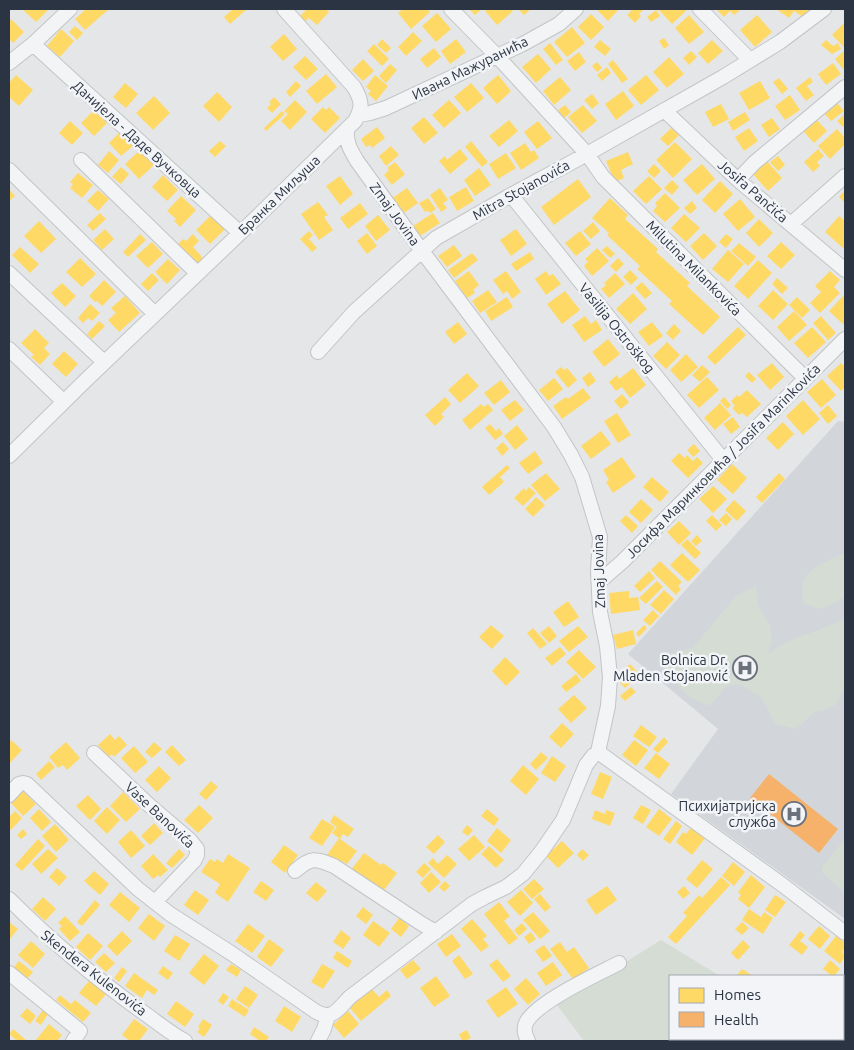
<svg xmlns="http://www.w3.org/2000/svg" width="854" height="1050" viewBox="0 0 854 1050" font-family="Ubuntu,sans-serif">
	<style>
		.built { fill: #d2d6db }
		.green { fill: #d5dcd4 }
		.homes { fill: #ffd966 }
		.health { fill: #f6b26b }
		.lines { fill: none; stroke-linecap: round; stroke-linejoin: round }
		.minor-casing { stroke: #c2c4c6; stroke-width: 16 }
		.minor { stroke: #f3f4f5; stroke-width: 14 }
		.labels { text-anchor: middle; stroke-width: 5; stroke-linejoin: round; paint-order: stroke }
		.street-label { font-size: 14px; fill: #2a3442; stroke: #f2f4f7 }
		.poi-label { font-size: 14px; fill: #2a3442; stroke: #f2f4f7; text-anchor: end }
	</style>
	<rect width="100%" height="100%" fill="#e4e6e8"/>
	<path class="built" d="M838,421L845,422V919L671,794L718,729L628,654Z"/>
	<path class="green" d="M842,554H845V597L822,609L804,604C796,571 816,567 842,554Z
		M756,586L758,605L770,626L772,640L768,653L791,640L816,631L845,619V685L836,704L822,711L814,712L796,729L775,724L762,698L740,684L726,686L710,706L690,698L675,682L666,670L669,654L693,648L735,597Z
		M845,839V893L822,872V867Z
		M661,940L720,976H670V1039H823L827,1041H584L557,1005Z"/>
	<path class="homes" d="M22,9H46L48,10L36,22Z
		M86,9H109L85,30L75,19Z
		M233,9H247L230,24L224,17Z
		M307,9H326L329,12L317,25L309,18L303,23L298,18Z
		M403,9H427L430,12L411,29L398,13Z
		M469,9H482L475,15Z
		M487,9H511L513,11L497,25L485,11Z
		M518,9H531L524,15Z
		M596,9H619L608,21Z
		M633,9H644L639,14L641,16L635,23L627,15Z
		M658,9H684L686,11L672,24Z
		M716,9H741L734,15L730,11L724,17Z
		M776,9H809L803,17L794,11L789,18Z
		M656,10L660,16L651,22L647,17Z
		M437,13L451,29L436,42L422,26Z
		M591,14L604,27L591,40L578,27Z
		M689,15L704,32L689,44L675,28Z
		M757,15L772,32L755,47L740,30Z
		M11,19L24,32L13,43L9,39V22Z
		M844,23L845,24V46L844,47L832,35Z
		M75,26L83,33L77,40L69,32Z
		M572,27L585,43L567,57L554,42Z
		M61,29L74,41L60,57L47,46Z
		M413,32L422,41L406,56L398,47Z
		M284,34L297,49L283,61L270,47Z
		M664,38L669,45L664,49L659,41Z
		M382,39L391,48L386,53L377,45Z
		M456,39L466,52L450,64L441,51Z
		M600,40L611,49L605,56L594,47Z
		M712,40L723,51L708,64L698,53Z
		M826,40L833,46L838,43L841,49L832,54L821,45Z
		M550,43L563,60L556,65L543,49Z
		M374,44L389,59L382,66L367,51Z
		M434,48L441,57L427,68L420,59Z
		M845,50V67L843,69L835,59Z
		M691,51L697,57L689,65L683,58Z
		M579,52L586,62L575,71L567,61Z
		M538,54L551,69L536,83L522,67Z
		M305,56L318,69L306,80L293,67Z
		M669,57L684,74L667,88L653,72Z
		M363,59L374,71L363,81L352,70Z
		M613,60L628,79L622,83L608,64Z
		M597,62L602,68L597,72L592,66Z
		M833,63L841,74L826,85L818,74Z
		M390,64L397,70L386,83L379,76Z
		M607,67L611,73L602,81L597,75Z
		M326,74L337,87L317,104L306,91Z
		M16,75L33,90L19,106L9,97V83Z
		M375,75L388,86L376,101L368,94L371,91L366,87Z
		M498,75L511,91L497,104L483,88Z
		M646,75L659,90L641,105L628,90Z
		M560,77L571,90L554,105L543,91Z
		M810,77L813,82L807,86L814,95L806,101L796,88Z
		M779,78L788,89L782,94L773,82Z
		M296,81L301,86L290,97L286,92Z
		M760,81L770,98L749,110L739,93Z
		M125,83L138,94L126,108L113,97Z
		M471,83L484,98L467,112L454,97Z
		M623,91L634,106L616,120L605,104Z
		M217,92L232,107L219,122L203,106Z
		M592,94L599,103L592,109L584,100Z
		M790,95L800,110L785,120L775,106Z
		M154,96L170,113L153,130L136,113Z
		M274,97L281,104L272,113L267,108L271,104L269,102Z
		M295,100L307,112L290,130L281,121L288,114L284,111Z
		M449,100L461,113L444,128L432,115Z
		M837,103L844,111L831,121L824,113Z
		M721,104L729,119L713,127L705,112Z
		M565,105L571,112L564,118L558,110Z
		M583,105L597,121L582,133L568,117Z
		M323,107L326,110L329,107L340,118L325,133L311,119Z
		M94,110L107,123L94,136L81,123Z
		M282,111L285,114L266,131L264,128Z
		M745,112L750,120L733,131L728,122Z
		M845,114V124L843,127L837,121Z
		M424,117L438,133L424,144L411,128Z
		M772,118L780,129L769,137L761,125Z
		M816,119L827,131L814,143L803,131Z
		M509,120L518,131L499,147L489,136Z
		M70,121L83,133L72,145L59,133Z
		M538,121L552,138L537,149L524,132Z
		M377,127L385,138L372,148L370,145L366,147L361,139Z
		M671,128L679,135L668,146L660,139Z
		M749,128L758,141L744,151L735,137Z
		M837,129L845,138V144L830,159L818,146Z
		M120,132L133,146L121,156L109,143Z
		M220,141L226,146L215,157L209,151Z
		M471,141L488,162L482,167L465,147Z
		M675,142L692,159L673,178L656,160Z
		M525,143L531,152L534,150L539,158L521,170L510,153Z
		M391,146L399,155L386,166L379,156Z
		M460,149L468,159L450,174L439,161L445,156L447,160Z
		M818,149L824,156L817,162L820,166L813,172L804,162Z
		M140,150L154,165L139,179L125,164Z
		M109,151L119,160L108,173L98,165Z
		M628,152L633,164L621,170L624,178L615,182L606,161Z
		M506,153L516,168L498,179L489,164Z
		M778,156L785,165L778,171L770,162Z
		M766,160L782,178L768,191L752,173Z
		M395,162L405,174L392,185L384,175L389,170L387,168Z
		M654,164L661,171L654,178L647,171Z
		M702,164L715,179L697,195L683,180Z
		M121,167L129,174L121,184L112,177Z
		M479,168L491,185L475,196L464,180Z
		M78,173L93,185L82,198L70,188L73,184L70,182Z
		M163,175L178,190L167,201L152,187Z
		M340,176L353,194L340,205L326,186Z
		M649,176L662,189L646,204L633,191Z
		M578,179L591,197L554,225L541,207Z
		M672,180L679,187L672,195L664,188Z
		M720,181L733,194L715,213L702,200Z
		M466,187L474,201L457,211L449,197Z
		M407,188L418,203L401,215L391,199Z
		M440,188L448,200L443,203L447,208L441,212L430,195Z
		M9,189L15,196L9,201Z
		M98,190L109,199L98,211L87,201Z
		M845,190V203L839,197Z
		M665,193L680,208L665,222L653,211L657,206L655,203Z
		M181,196L196,210L180,227L174,221L176,219L167,211Z
		M428,198L436,209L430,213L428,211L425,212L419,203Z
		M610,198L628,215L625,219L658,249L656,252L690,283L687,286L720,317L703,335L669,304L672,301L637,269L640,266L607,235L609,233L592,218Z
		M740,199L755,217L738,231L723,214Z
		M692,201L697,208L690,214L684,208Z
		M318,202L328,215L324,217L333,230L319,240L301,214Z
		M360,203L368,214L348,229L340,218Z
		M100,213L106,219L93,231L87,225Z
		M433,213L440,223L420,236L413,226Z
		M684,214L700,228L686,242L671,228Z
		M211,215L225,229L210,244L196,230Z
		M378,215L390,230L376,241L365,226Z
		M839,216L845,221V245L843,248L825,232Z
		M759,219L773,233L759,247L746,233Z
		M39,221L56,239L41,253L24,236Z
		M593,222L600,231L591,239L583,231Z
		M105,229L114,239L102,250L93,240Z
		M516,229L527,244L511,256L500,240Z
		M309,231L313,235L309,239L317,248L312,252L300,239Z
		M580,231L591,244L576,256L565,243Z
		M367,233L377,246L367,254L357,241Z
		M704,233L717,246L703,260L690,246Z
		M140,234L146,240L128,257L123,252Z
		M193,234L199,241L193,247L203,258L195,266L175,247L183,239L186,241Z
		M726,234L733,239L726,248L719,242Z
		M152,242L163,254L148,268L136,256Z
		M781,242L795,255L781,269L767,256Z
		M739,243L756,257L748,266L731,251Z
		M454,245L462,256L447,267L438,256Z
		M607,246L615,254L610,258L602,250Z
		M20,247L39,264L30,273L12,255Z
		M597,248L609,261L592,276L584,266L588,262L585,259Z
		M728,250L744,264L728,282L712,269Z
		M530,252L534,259L516,271L511,264Z
		M472,253L478,260L454,278L448,270Z
		M80,258L96,274L82,287L66,272Z
		M618,258L624,264L616,272L610,266Z
		M168,259L180,270L167,284L155,272Z
		M758,260L772,273L748,299L734,286Z
		M630,270L638,278L631,285L623,277Z
		M469,271L479,285L473,290L475,293L467,298L455,281Z
		M506,271L521,292L512,299L507,291L503,294L493,280Z
		M546,271L549,276L553,274L561,284L546,295L535,279Z
		M830,271L840,280L834,287L840,293L820,313L810,303L821,292L815,286Z
		M152,273L159,280L148,291L141,284Z
		M615,273L625,284L609,298L601,289L606,285L604,283Z
		M777,278L788,288L782,294L772,284Z
		M104,280L116,292L102,306L97,301L95,302L89,296Z
		M642,282L652,293L645,299L635,288Z
		M62,283L76,296L65,307L51,293Z
		M488,290L497,302L480,313L472,301Z
		M773,290L788,304L773,320L758,306Z
		M565,291L580,310L562,324L547,304Z
		M633,293L647,309L630,324L616,309Z
		M125,296L140,313L119,332L108,320L116,313L111,308Z
		M843,296L845,298V324L844,325L829,311Z
		M507,297L513,307L491,321L485,311Z
		M797,297L810,310L802,318L789,305Z
		M90,304L100,313L92,321L88,318L83,323L78,318Z
		M794,311L807,325L789,341L777,327Z
		M585,316L591,324L596,320L602,330L584,342L572,325Z
		M821,316L836,333L828,340L813,323Z
		M99,321L105,326L92,339L87,334Z
		M458,322L467,334L454,344L445,332Z
		M652,322L663,336L649,346L638,332Z
		M674,324L681,331L673,340L666,333Z
		M738,327L746,335L715,365L707,357Z
		M812,327L826,342L808,358L794,343Z
		M35,329L49,343L44,348L50,354L40,365L31,357L34,355L21,343Z
		M608,339L620,354L604,367L592,352Z
		M667,342L680,355L666,369L653,356Z
		M64,351L78,364L66,377L52,364Z
		M686,354L698,367L681,382L670,370Z
		M772,363L784,377L770,390L757,375Z
		M841,363L845,367V387L841,391L827,376Z
		M702,365L710,372L700,382L692,375Z
		M561,367L564,370L567,368L577,380L568,388L555,372Z
		M633,368L646,385L630,398L622,387L616,391L609,382L617,375L619,379Z
		M590,372L596,381L588,387L582,378Z
		M749,372L756,379L752,383L745,376Z
		M467,373L479,386L460,403L448,390Z
		M707,377L719,390L699,408L687,395Z
		M554,378L563,389L548,401L539,390Z
		M822,379L836,395L821,408L807,392Z
		M501,380L510,392L494,405L484,393Z
		M583,388L591,398L562,419L553,406L566,397L568,399Z
		M747,390L761,404L747,417L742,413L739,415L732,408L735,406L731,401L737,395L739,397Z
		M622,394L629,402L621,409L614,401Z
		M445,397L451,404L441,414L444,417L435,426L425,415Z
		M724,397L731,405L727,409L720,401Z
		M515,400L524,410L510,421L501,410Z
		M803,400L820,419L803,435L786,416Z
		M720,403L731,415L715,430L704,418Z
		M481,404L484,407L488,404L493,410L470,430L462,420Z
		M828,405L837,416L828,424L819,413Z
		M617,413L631,435L618,443L604,421Z
		M733,417L740,427L731,434L723,424Z
		M783,422L794,434L778,450L766,438Z
		M490,424L496,431L499,428L503,434L495,440L485,428Z
		M517,425L528,439L515,450L504,436Z
		M601,431L611,444L591,459L581,446Z
		M503,442L509,449L502,456L496,448Z
		M694,444L700,451L693,457L687,450Z
		M535,451L543,463L528,474L519,463Z
		M679,453L685,458L687,455L693,461L697,457L703,463L688,478L671,461Z
		M622,457L636,477L613,493L606,482L609,480L603,470Z
		M732,464L747,478L733,494L717,480Z
		M507,465L510,468L500,477L504,482L489,495L482,487Z
		M546,473L560,489L545,501L531,485Z
		M779,473L785,479L762,503L756,497Z
		M652,477L669,492L660,502L643,487Z
		M713,486L727,499L713,513L699,499Z
		M529,487L536,493L523,506L514,498L524,488L526,491Z
		M536,497L545,505L533,517L525,509Z
		M641,499L653,510L641,523L629,512Z
		M734,500L746,511L737,521L725,510Z
		M726,513L732,519L726,526L719,520Z
		M626,515L638,526L632,533L620,521Z
		M712,515L722,525L716,531L706,521Z
		M679,521L691,533L679,545L667,532Z
		M697,535L702,541L696,546L691,541Z
		M687,539L701,553L695,559L681,545Z
		M682,553L700,570L688,582L670,565Z
		M660,561L682,582L678,586L681,589L676,595L651,570Z
		M649,571L655,578L640,592L634,586Z
		M657,581L663,587L646,604L639,598Z
		M664,590L674,599L661,614L650,605Z
		M629,591V598L638,597L640,610L611,614L609,593Z
		M568,601L579,617L564,627L553,612Z
		M653,610L659,616L650,626L643,620Z
		M491,625L504,636L492,649L479,637Z
		M644,625L647,628L639,637L636,633Z
		M549,626L557,636L549,643L540,633Z
		M578,626L588,637L569,652L559,641Z
		M533,628L547,644L540,649L527,633Z
		M633,630L636,644L617,649L613,635Z
		M560,647L566,654L552,666L545,658Z
		M579,650L596,667L583,679L566,662Z
		M505,657L520,672L506,686L492,671Z
		M630,664L640,675L625,688L615,677Z
		M576,674L581,681L566,692L561,686Z
		M631,687L636,692L625,701L620,696Z
		M574,695L587,708L571,723L558,709Z
		M562,723L574,734L561,748L549,737Z
		M641,725L657,737L649,747L633,736Z
		M110,734L115,740L119,736L127,745L114,757L112,754L109,757L98,745Z
		M664,737L668,742L658,753L653,749Z
		M11,740L22,750L9,764V743Z
		M634,740L648,750L636,766L622,755Z
		M66,742L80,758L67,770L63,765L58,768L49,757Z
		M154,742L162,749L152,758L145,752Z
		M172,745L186,760L179,766L165,752Z
		M134,746L148,762L135,773L121,758Z
		M541,752L548,758L536,770L530,764Z
		M656,753L670,764L659,779L644,768Z
		M552,756L566,766L555,782L541,773Z
		M49,761L55,767L41,780L36,774Z
		M523,765L539,779L526,795L510,781Z
		M159,766L171,778L157,792L145,780Z
		M600,772L612,777L603,799L591,794Z
		M211,781L218,787L206,800L199,794Z
		M23,791L36,804L23,816L11,803Z
		M123,792L140,809L126,822L110,806Z
		M88,795L101,809L90,820L76,806Z
		M199,805L213,818L198,833L184,820Z
		M641,805L651,810L643,824L633,818Z
		M107,807L120,820L107,834L94,821Z
		M39,809L51,822L42,831L30,818Z
		M487,809L499,819L494,826L481,816Z
		M659,809L672,819L659,836L646,827Z
		M595,810L605,814L606,810L615,813L610,826L592,819Z
		M15,811L22,818L11,830L9,828V817Z
		M334,815L354,829L348,837L343,834L340,839L357,851L347,864L342,861L340,864L327,855L339,838L332,833L337,827L330,822Z
		M322,819L335,827L322,846L309,838Z
		M676,821L682,826L670,844L663,839Z
		M154,823L163,833L150,845L141,836Z
		M55,824L69,840L56,852L42,836Z
		M467,825L473,830L468,836L462,832Z
		M692,826L706,837L692,855L676,842L683,832L686,834Z
		M497,828L511,840L501,853L487,841Z
		M23,829L27,834L21,839L17,835Z
		M131,830L145,846L131,858L118,842Z
		M438,835L445,842L434,854L426,847Z
		M474,835L485,847L469,861L458,849Z
		M38,839L45,846L22,871L15,865Z
		M562,841L574,853L558,868L546,856Z
		M284,845L298,855L285,873L271,862Z
		M489,846L504,860L496,868L481,854Z
		M48,849L58,858L41,874L32,864Z
		M179,849L185,855L172,868L166,863Z
		M582,849L589,855L583,861L577,855Z
		M364,853L381,865L383,863L397,873L381,894L350,871Z
		M153,854L168,870L160,877L158,875L153,879L141,866Z
		M228,854L250,868L228,902L215,893L220,884L201,872L210,859L215,862L217,859L223,863Z
		M447,855L457,864L444,878L428,863L433,858L438,864Z
		M702,860L713,869L697,888L686,879Z
		M733,862L745,872L734,886L722,876Z
		M424,863L431,869L423,878L416,872Z
		M57,868L67,877L59,886L49,877Z
		M94,871L109,884L100,895L84,881Z
		M431,872L441,882L429,893L420,883Z
		M751,875L765,887L749,908L738,899L741,895L738,892Z
		M721,877L730,885L676,944L668,937L687,916L683,913L699,895L702,898Z
		M534,879L544,889L532,899L523,889Z
		M261,881L274,890L266,901L253,892Z
		M445,881L450,886L444,892L439,887Z
		M316,882L327,891L317,902L306,893Z
		M607,886L617,900L596,915L586,900Z
		M684,886L690,893L683,899L677,892Z
		M195,890L209,900L198,915L184,905Z
		M521,890L533,903L520,916L507,902Z
		M120,892L140,908L129,922L109,905Z
		M540,894L551,907L545,912L534,899Z
		M775,895L786,902L775,917L765,910Z
		M43,897L56,909L45,921L32,909Z
		M95,900L100,905L82,926L77,922Z
		M499,902L510,916L504,921L518,938L509,945L484,914Z
		M363,907L373,915L366,924L356,916Z
		M749,909L761,917L764,912L773,918L763,934L742,920Z
		M533,912L550,931L540,939L523,920Z
		M149,914L165,926L154,941L138,928Z
		M65,916L80,932L70,941L59,929L62,926L58,923Z
		M399,918L409,926L401,937L391,929Z
		M472,919L487,936L483,939L489,946L481,952L461,929Z
		M373,921L390,933L379,947L363,935Z
		M9,922L18,929L9,940Z
		M742,922L749,928L742,935L735,929Z
		M522,923L527,929L519,936L514,930Z
		M248,924L265,936L252,953L235,941Z
		M819,926L830,936L820,949L808,939Z
		M341,930L351,938L343,949L333,942Z
		M122,931L132,941L117,956L107,946Z
		M800,931L805,935L800,941L808,947L802,955L789,945Z
		M531,932L536,939L529,944L524,937Z
		M88,933L103,946L90,960L76,947Z
		M452,934L461,946L446,957L437,944Z
		M175,935L190,944L179,961L164,951Z
		M836,936L845,943V948L842,952L845,955V957L840,964L824,951Z
		M269,939L284,950L271,967L257,957Z
		M743,940L750,947L738,960L731,953Z
		M31,941L45,954L33,968L18,955Z
		M560,942L567,952L574,947L589,968L573,979L550,949Z
		M544,945L552,956L543,962L535,951Z
		M337,951L352,961L348,968L333,958Z
		M104,953L115,963L106,972L95,962Z
		M204,954L219,966L204,985L189,973Z
		M459,955L473,974L465,979L452,961Z
		M497,959L511,976L503,982L489,965Z
		M413,960L421,969L407,979L400,970Z
		M830,960L840,969L834,976H832L823,969Z
		M19,961L33,972L27,979L13,968Z
		M553,962L562,975L546,986L537,973Z
		M231,964L241,970L237,977L226,970Z
		M322,964L335,971L323,989L311,982Z
		M163,966L173,973L168,980L158,973Z
		M122,967L127,971L119,982L114,978Z
		M742,969L753,976H736Z
		M134,973L158,990L154,995L147,990L142,998L125,986Z
		M436,976L450,996L434,1007L420,988Z
		M526,978L540,994L528,1005L514,989Z
		M89,981L106,994L96,1006L79,993Z
		M245,986L258,995L249,1008L236,999Z
		M506,987L518,1004L498,1018L486,1001Z
		M371,988L379,997L387,990L391,996L361,1021L349,1007Z
		M223,993L229,997L223,1005L218,1001Z
		M60,995L71,1004L75,1000L91,1013L83,1022L56,1000Z
		M232,999L249,1010L245,1017L228,1006Z
		M176,1001L194,1014L185,1027L167,1014Z
		M284,1006L301,1017L292,1032L275,1021Z
		M27,1008L36,1016L30,1024L20,1016Z
		M43,1010L48,1014L41,1025L35,1021Z
		M348,1011L359,1024L344,1038L333,1025Z
		M134,1019L148,1029L139,1041H130L122,1035Z
		M203,1019L212,1025L204,1037L197,1032L200,1028L198,1027Z
		M49,1024L62,1035L57,1041H35Z
		M254,1027L269,1037L266,1041H260L250,1034Z
		M13,1029L26,1040L25,1041H17L9,1034Z
		M467,1030L471,1038L465,1041H462L459,1034Z"/>
	<path class="health" d="M769,774L838,829L819,853L750,798Z"/>
	<g class="lines">
		<defs>
			<path id="minor" d="M451,9L497,56L587,154L603,177L805,378
				M700,9L750,60
				M33,44L240,233
				M9,63L33,44L70,9
				M664,110L738,180L845,270
				M359,115L370,113L386,108L523,44L559,24L576,9
				M347,129C346,143 350,149 357,161L422,251L554,427L571,455L582,477L600,537L598,571L600,612L607,646L610,677L608,706L598,752L784,886L845,933
				M81,160L197,273
				M9,170L155,314
				M738,180L754,163L845,87
				M511,195L724,461
				M791,224L845,176
				M9,273L104,362
				M9,349L64,402
				M318,352L354,312L436,238L511,195L587,154L723,77L780,42L824,9
				M9,456L86,380L258,216L355,121C363,107 362,101 354,87L284,9
				M599,582L622,562L845,339
				M94,753L149,805L190,840L197,849V855L194,861L155,902
				M9,795L19,784L23,783L27,784L138,889L170,914L231,953L315,1011C332,1022 339,1008 350,997L472,904L485,897L506,887L523,874L541,852L563,820L586,765L593,756L598,752
				M295,871C311,857 315,858 334,866L422,924L436,932
				M9,899C51,941 95,978 144,1013C157,1022 170,1033 185,1041
				M9,973L80,1031L73,1041
				M318,1041L324,1029L328,1016
				M528,1041C525,1035 523,1029 526,1023C536,1002 598,974 619,963"/>
		</defs>
		<use href="#minor" class="minor-casing"/>
		<use href="#minor" class="minor"/>
	</g>
	<defs>
		<symbol id="hospital-ring" viewBox="-11 -11 22 22"><circle r="9.5" fill="#f2f4f7" stroke="#6b727c" stroke-width="1.5"/><path d="M-5-5h3v3.5h4V-5h3V5h-3V1.5h-4V5h-3Z" fill="#6b727c"/></symbol>
	</defs>
	<g fill-rule="evenodd">
		<use href="#hospital-ring" x="731" y="654" width="28" height="28"/>
		<use href="#hospital-ring" x="780" y="800" width="28" height="28"/>
	</g>
	<g class="labels">
		<g class="street-label">
			<text transform="translate(470 68) rotate(-26)" y="5">Ивана Мажуранића</text>
			<text transform="translate(137 139) rotate(42)" y="5">Данијела - Даде Вучковца</text>
			<text transform="translate(521 190) rotate(-29)" y="5">Mitra Stojanovića</text>
			<text transform="translate(753 191) rotate(41)" y="5">Josifa Pančića</text>
			<text transform="translate(279 195) rotate(-44)" y="5">Бранка Миљуша</text>
			<text transform="translate(395 214) rotate(54)" y="5">Zmaj Jovina</text>
			<text transform="translate(694 268) rotate(45)" y="5">Milutina Milankovića</text>
			<text transform="translate(617 328) rotate(51)" y="5">Vasilija Ostroškog</text>
			<text transform="translate(723 461) rotate(-45)" y="5">Јосифа Маринковића / Josifa Marinkovića</text>
			<text transform="translate(599 571) rotate(-92)" y="5">Zmaj Jovina</text>
			<text transform="translate(160 815) rotate(43)" y="5">Vase Banovića</text>
			<text transform="translate(94 973) rotate(38)" y="5">Skendera Kulenovića</text>
		</g>
		<g class="poi-label">
			<text x="728" y="665">Bolnica Dr.<tspan x="728" dy="16">Mladen Stojanović</tspan></text>
			<text x="776" y="811">Психијатријска<tspan x="776" dy="16">служба</tspan></text>
		</g>
	</g>
	<rect width="854" height="1050" fill="none" stroke="#2a3442" stroke-width="20"/>
	<rect x="669" y="975" width="175" height="65" fill="#f2f4f7" stroke="#a2a7af"/>
	<rect x="679" y="988" width="25" height="15" fill="#ffd966" stroke="#a2a7af"/>
	<text x="714" y="1000" font-size="15" fill="#2a3442">Homes</text>
	<rect x="679" y="1012" width="25" height="15" fill="#f6b26b" stroke="#a2a7af"/>
	<text x="714" y="1025" font-size="15" fill="#2a3442">Health</text>
</svg>
